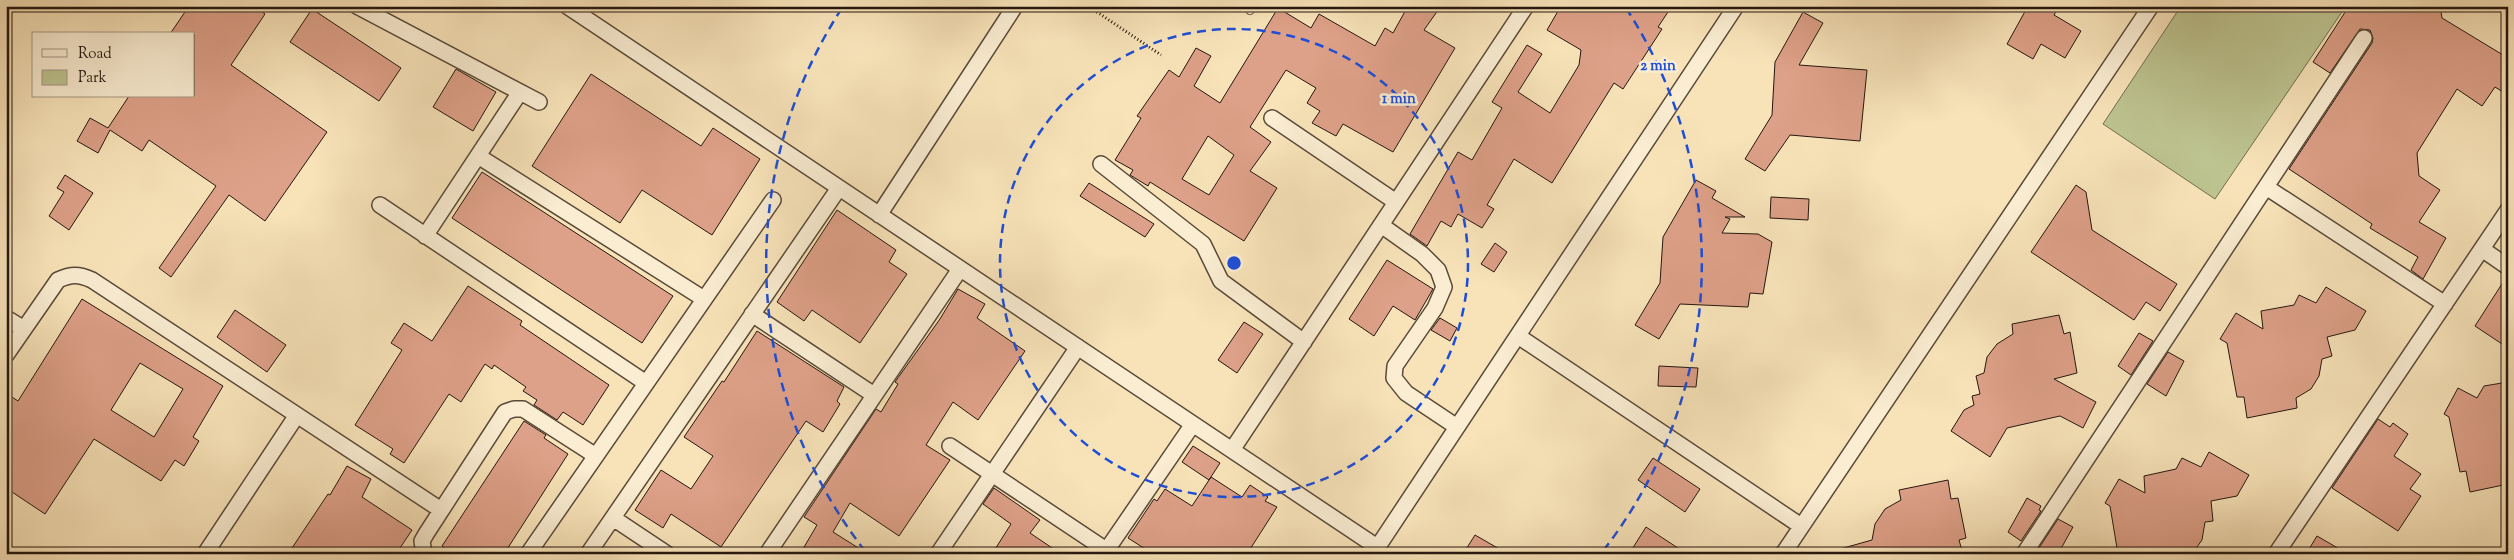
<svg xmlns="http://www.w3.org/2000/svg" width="2514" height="560" viewBox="0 0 2514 560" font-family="'Sorts Mill Goudy',serif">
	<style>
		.green { fill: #bdc490; stroke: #716e50 }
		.building { fill: #dda088; stroke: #25170f; fill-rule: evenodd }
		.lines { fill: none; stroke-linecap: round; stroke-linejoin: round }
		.service-casing { stroke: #5a4a3a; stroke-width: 10 }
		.minor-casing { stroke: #5a4a3a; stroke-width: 18 }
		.path { stroke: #25170f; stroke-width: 3; stroke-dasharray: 1 2.5; stroke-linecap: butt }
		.service { stroke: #faedd2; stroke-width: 8 }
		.minor { stroke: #faedd2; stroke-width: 15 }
		.ring { fill: none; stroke: #1d4ed8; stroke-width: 2.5; stroke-dasharray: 9 6 }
		.centre { fill: #1d4ed8; stroke: #faedd2; stroke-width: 2.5 }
		.ring-label { font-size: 15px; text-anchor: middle; font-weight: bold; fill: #1d4ed8; stroke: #faedd2; stroke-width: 5; stroke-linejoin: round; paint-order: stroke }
	</style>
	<rect width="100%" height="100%" fill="#f8e3b9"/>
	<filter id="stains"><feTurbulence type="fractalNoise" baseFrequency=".004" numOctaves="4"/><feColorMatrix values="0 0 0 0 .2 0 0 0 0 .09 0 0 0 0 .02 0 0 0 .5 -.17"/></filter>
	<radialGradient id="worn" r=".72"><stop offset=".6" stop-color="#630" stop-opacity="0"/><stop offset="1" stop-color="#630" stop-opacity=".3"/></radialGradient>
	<path class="green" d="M2181,6H2346L2215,199L2103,124Z"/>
	<path class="building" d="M189,6H254L265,14L231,65L327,132L265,221L229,195L171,277L159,268L216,186L149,140L142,151L110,130L98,153L77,141L90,118L108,128L129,96H194V34H170Z
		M1408,6H1441L1424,30L1455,48L1393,152L1343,124L1336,136L1312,123L1320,111L1307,103L1316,88L1286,70L1250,127L1271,142L1250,171L1277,188L1244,241L1150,182L1148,186L1130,175L1133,170L1115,160L1141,118L1137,116L1169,70L1179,77L1196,48L1211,56L1194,86L1220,103L1278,8L1311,28L1319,14L1375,46L1385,28L1393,33ZM1208,136L1234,155L1209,195L1182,179Z
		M1561,6H1672L1658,27L1662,29L1623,89L1614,83L1552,183L1514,159L1487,205L1494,209L1482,228L1458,214L1451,227L1441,221L1427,246L1410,234L1458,152L1472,160L1502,108L1492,102L1527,45L1542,54L1518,92L1550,113L1579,65L1581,50L1547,30Z
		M2028,6H2059L2054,15L2081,31L2065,58L2041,44L2033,59L2007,44Z
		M2349,6H2440L2442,18L2508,58V95L2495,87L2482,106L2457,89L2417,153L2419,176L2440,190L2419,222L2446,238L2423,279L2411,270L2418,257L2370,228L2372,224L2289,169L2372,43L2373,38L2370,30L2360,29L2330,73L2313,62Z
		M312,9L401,68L379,101L290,42Z
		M1803,12L1823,23L1799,65L1867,70L1860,141L1790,135L1765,171L1745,159L1772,115L1775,62Z
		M456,69L496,92L473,131L433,107Z
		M591,74L701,146L713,128L760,159L712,235L642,190L620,223L532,166Z
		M482,172L673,296L642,343L452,218Z
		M65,175L93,193L69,230L49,216L64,192L57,188Z
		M1696,180L1716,191L1712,198L1745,217H1725L1730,219L1722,233L1758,234L1772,242L1763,294L1750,293L1748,307L1680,304L1659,339L1635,325L1660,283L1663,237Z
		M1089,183L1154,224L1145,237L1080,196Z
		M2076,185L2086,192L2092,230L2177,284L2160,311L2146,302L2134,320L2031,252Z
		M1771,197L1809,199L1808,220L1770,218Z
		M837,210L896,250L889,262L907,274L860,343L812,310L804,321L777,302Z
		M1495,243L1507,252L1494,272L1481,264Z
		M1387,260L1433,289L1415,320L1393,306L1374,336L1349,319Z
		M2507,276H2508V348L2475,326Z
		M468,286L522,321L520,325L609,385L583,425L563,412L557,420L534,405L537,400L523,391L526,387L494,365L492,369L485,364L461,402L449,394L404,463L390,454L393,449L355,425L402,350L391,343L404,323L432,341Z
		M2326,287L2366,311L2355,330L2327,337L2332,356L2322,359L2319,376L2311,389L2296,398L2297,408L2247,418L2244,397H2237L2227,343L2220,339L2236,313L2263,329L2261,311L2294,305L2299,295L2316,303Z
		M958,289L985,304L977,318L1025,351L978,420L953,402L926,445L950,460L899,536L850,503L833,532L868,554H800L817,525L804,517L876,409L881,412L898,384L895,382L940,319Z
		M82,299L223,386L193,437L199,441L184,466L175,460L161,481L94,439L45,514L6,488V393L18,401ZM140,363L183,389L154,437L111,410Z
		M235,310L286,345L267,372L217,337Z
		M2059,315L2064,334L2070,332L2077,373L2054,379L2096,402L2083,428L2060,416L2007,428L1990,457L1951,431L1964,410L1974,405L1972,396L1980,394L1976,376L1984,373L1987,357L1997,344L2013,334L2012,324Z
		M1440,318L1457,328L1450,341L1431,330Z
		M1244,322L1263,334L1237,373L1218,360Z
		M757,331L844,387L837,401L840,404L823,432L806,421L721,547L671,514L663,528L635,510L661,470L691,489L713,456L684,437L722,381L724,382Z
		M2139,333L2153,341L2131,375L2118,366Z
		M2168,352L2184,361L2166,396L2147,384Z
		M1659,366L1698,368L1696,387L1658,386Z
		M2508,382V484L2470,492L2466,471L2460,472L2449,417L2444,414L2458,388L2477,398L2484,386Z
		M2378,419L2390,427L2393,423L2408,434L2394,456L2421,474L2410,489L2421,496L2398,531L2332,488Z
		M524,421L546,435L544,438L568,454L504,554H453L442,546Z
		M1193,446L1220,463L1209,480L1182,462Z
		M2209,452L2249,475L2237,496L2211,501L2213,521L2205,522L2202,540L2192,554H2118L2110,506L2105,503L2119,479L2145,493L2144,476L2176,469L2182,458L2201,467Z
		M1653,458L1700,489L1685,512L1638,480Z
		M347,466L371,479L362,497L412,530L396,554H288L328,494L330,495Z
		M1211,477L1242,497L1250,485L1268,497L1265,501L1277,507L1247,554H1153L1128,538L1154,499L1157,501L1165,489L1192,506Z
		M1948,480L1951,499L1958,498L1966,538L1959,540L1963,554H1840V549L1872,540L1875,524L1885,509L1901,500L1899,490Z
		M994,488L1040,520L1030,533L1061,554H992L1011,524L983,504Z
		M2027,498L2041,506L2039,510L2041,511L2021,541L2008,532Z
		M2058,519L2073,527L2058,554H2041L2037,551Z
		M1646,527L1687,554H1629Z
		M1475,535L1508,554H1463Z
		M2317,536L2348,554H2306Z"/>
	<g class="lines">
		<defs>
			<path id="service" d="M1250,10L1253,6"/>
			<path id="minor" d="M357,6L539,102
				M567,6L1377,547
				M1272,118L1396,202
				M478,156L704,299
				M1101,164L1203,244L1221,281L1304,342
				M2266,187L2445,304
				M380,205L646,383
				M879,215L1015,6
				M1381,225L1422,254L1438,270L1444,287L1435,308L1395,366L1394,378L1406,393L1457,427
				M425,236L520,92
				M2482,249L2508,267
				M752,314L874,395
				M6,318L24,329
				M1518,336L1801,526
				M6,355L58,280C71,274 79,274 92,280L441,510
				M950,446L1112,554
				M1232,450L1526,6
				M613,518L667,554
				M205,554L297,415
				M424,554L422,541L426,534L505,412L514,409H523L596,456
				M528,554L773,200
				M588,554L839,188
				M767,554L960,269
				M938,554L1078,347
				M1104,554L1193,424
				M1373,554L1736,6
				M1783,554L2151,6
				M2024,554L2364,38
				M2276,554L2508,210"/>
		</defs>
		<use href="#service" class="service-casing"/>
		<use href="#minor" class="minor-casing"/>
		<path class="path" d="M1088,6L1161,55"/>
		<use href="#service" class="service"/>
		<use href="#minor" class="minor"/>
	</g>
	<g class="ring">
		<circle cx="1234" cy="263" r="234"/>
		<path d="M865 551A468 468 0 0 1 842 8M1626 8A468 468 0 0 1 1603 551"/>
	</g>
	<circle cx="1234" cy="263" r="8" class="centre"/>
	<g class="ring-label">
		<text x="1658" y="70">2 min</text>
		<text x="1399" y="103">1 min</text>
	</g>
	<rect width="2514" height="560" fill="none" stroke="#f8e3b9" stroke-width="25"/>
	<rect x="8" y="8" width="2499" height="545" fill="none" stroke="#25170f" stroke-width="2.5"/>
	<rect x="12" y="12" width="2489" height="535" fill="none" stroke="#25170f"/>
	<rect x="32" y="32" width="162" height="65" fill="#faedd2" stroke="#a59784"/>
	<rect x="42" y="49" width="25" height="8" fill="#faedd2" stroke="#a59784"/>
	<text x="78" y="58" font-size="15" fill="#25170f">Road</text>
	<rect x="42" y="70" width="25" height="15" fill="#bdc490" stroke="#a59784"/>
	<text x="78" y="82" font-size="15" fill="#25170f">Park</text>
	<rect width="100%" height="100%" filter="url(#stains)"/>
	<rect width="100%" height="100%" fill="url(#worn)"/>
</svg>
